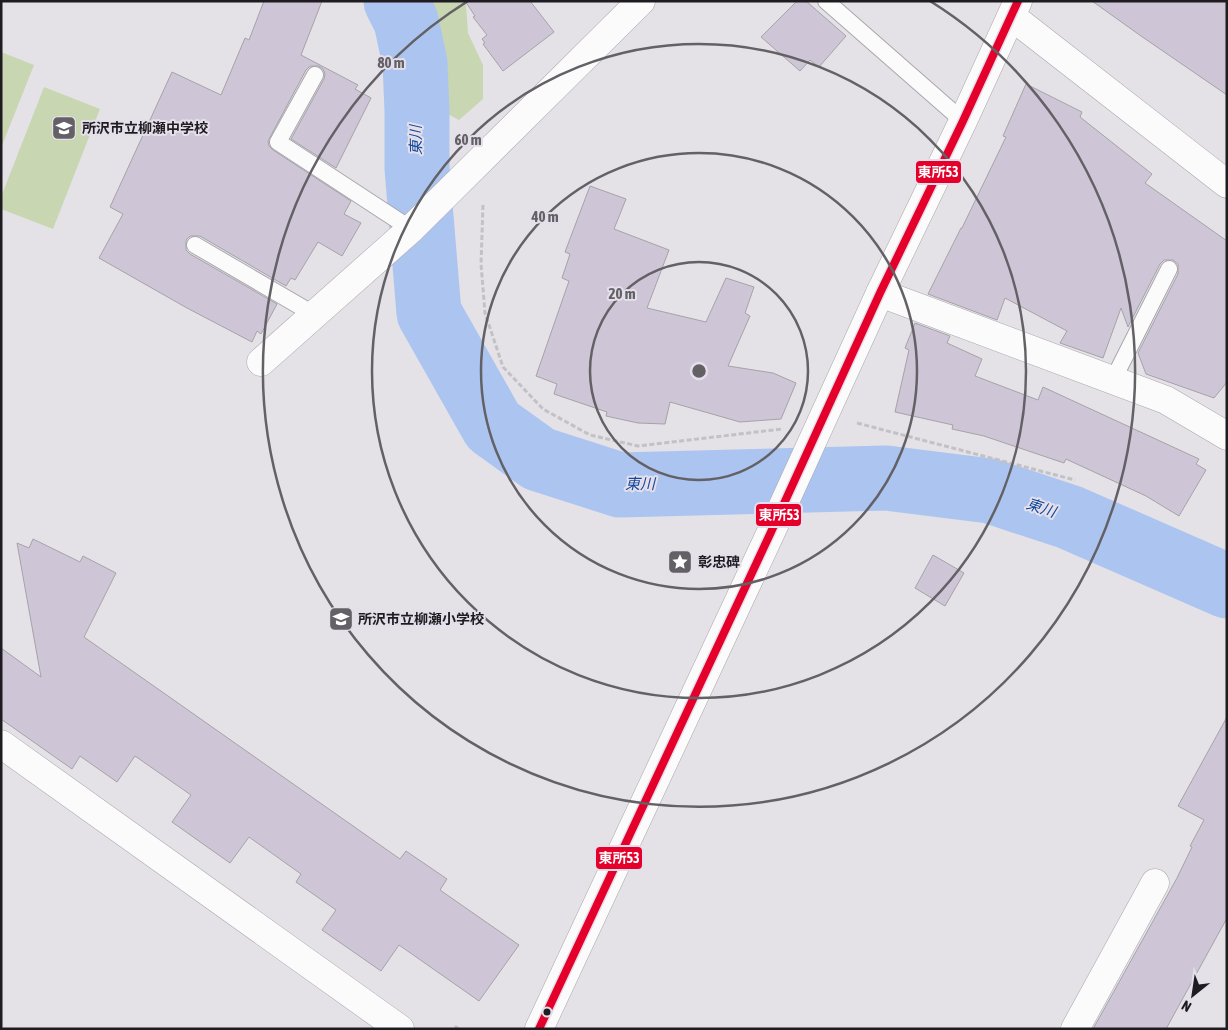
<svg xmlns="http://www.w3.org/2000/svg" width="1228" height="1030" viewBox="0 0 1228 1030" font-family="'Asap Condensed','Noto Sans JP',sans-serif">
	<style>
		.green { fill: #c8d6b2 }
		.lines { fill: none; stroke-linecap: round; stroke-linejoin: round }
		.river { stroke: #acc5f0; stroke-width: 65 }
		.building { fill: #cec5d7; stroke: #a5a3a7 }
		.lane-casing { stroke: #a9a7ac; stroke-width: 18 }
		.street-casing { stroke: #a9a7ac; stroke-width: 29 }
		.secondary-casing { stroke: #a9a7ac; stroke-width: 29 }
		.path { stroke: #c2c1c4; stroke-width: 3; stroke-dasharray: 5 2.5; stroke-linecap: butt }
		.lane { stroke: #fbfbfb; stroke-width: 16 }
		.street { stroke: #fbfbfb; stroke-width: 28 }
		.secondary { stroke: #fbfbfb; stroke-width: 28 }
		.bus-1-casing { stroke: #e4dfea; stroke-width: 11 }
		.bus-1 { stroke: #e4002b; stroke-width: 8 }
		.ring { fill: none; stroke: #636166; stroke-width: 2.5 }
		.bus-dot { fill: #1e1c20; stroke: #e4dfea; stroke-width: 2 }
		.labels { text-anchor: middle; stroke-width: 4; stroke-linejoin: round; paint-order: stroke }
		.poi-label { font-size: 14px; font-weight: bold; fill: #1e1c20; stroke: #e4dfea; text-anchor: start }
		.water-label { font-size: 15px; font-style: italic; fill: #13489c; stroke: #e4dfea }
		.centre { fill: #636166; stroke: #e4dfea; stroke-width: 2.5 }
		.ring-label { font-size: 15px; text-anchor: middle; font-weight: bold; fill: #636166; stroke: #e4dfea; stroke-width: 4; stroke-linejoin: round; paint-order: stroke }
		.line-badge { stroke: #e4dfea; stroke-width: 2 }
		.badge-label { font-size: 14px; text-anchor: middle; font-weight: bold; fill: #fff }
	</style>
	<rect width="100%" height="100%" fill="#e4e2e7"/>
	<path class="green" d="M379,1H464L466,5L468,33L483,65V99L459,120L427,103L402,65L387,16Z
		M1,52L34,65L1,148Z
		M44,87L100,109L53,229L1,209V197Z"/>
	<g class="lines">
		<path class="river" d="M396,1L406,21L415,63L417,111V168L429,313L493,426L539,459L620,485L886,478L990,491L1069,517L1227,586"/>
	</g>
	<path class="building" d="M264,1H322L301,55L358,85L355,89L371,98L336,168L291,139L324,79L325,74L323,69L319,66H310L306,70L268,141L269,146L273,150L351,201L344,214L361,223L342,256L318,242L295,280L291,278L286,286L200,236H190L186,240V250L190,254L277,304L261,334L257,331L252,342L187,308L99,258L123,214L110,207L172,72L221,95L245,38L249,40Z
		M465,1H530L554,32L503,71L483,44L485,43L482,39L487,35L473,17L475,16Z
		M797,1H806L846,36L819,67L810,60L800,71L761,37Z
		M1092,1H1227V95L1141,36Z
		M1026,84L1082,112L1080,117L1152,174L1145,183L1227,241V382L1214,398L1146,374L1138,353L1178,274V264L1173,260H1164L1160,264L1128,327L1121,308L1103,358L1060,343L1067,331L1005,298L997,320L928,294L961,228H962L1006,137L1003,136Z
		M590,186L626,199L614,229L669,250L647,308L706,322L726,278L754,287L745,313L750,316L728,366L773,373L796,383L781,419L740,422L670,402L665,424L638,423L606,416L607,412L554,394L557,384L536,376L569,281L562,278L570,254L565,252Z
		M915,323L950,336L947,343L982,359L975,376L1038,400L1043,387L1199,459L1196,464L1206,470L1179,516L1146,496L1066,459L1064,463L984,436L952,429L953,425L895,412L909,350L905,348Z
		M33,539L80,562L83,556L116,573L84,637L400,859L406,851L447,879L440,890L519,945L479,1001L399,945L381,971L322,930L336,910L296,882L301,874L249,837L230,863L172,822L191,795L135,756L117,782L80,756L72,769L1,719V648L41,677L17,543L29,548Z
		M933,555L964,573L945,606L915,588Z
		M1227,717V918L1166,1029H1093L1177,878L1192,847L1190,846L1204,820L1178,806Z"/>
	<g class="lines">
		<defs>
			<path id="lane" d="M826,1L963,121
				M315,75L278,142L411,229
				M195,245L315,315
				M1113,380L1169,269"/>
			<path id="street" d="M880,293L1166,400L1227,436
				M261,362L411,229L641,1
				M1,744L400,1029
				M1075,1029L1155,883"/>
			<path id="secondary" d="M1011,16L1227,184
				M539,1029L771,532L880,293L963,121L1018,1"/>
		</defs>
		<use href="#lane" class="lane-casing"/>
		<use href="#street" class="street-casing"/>
		<use href="#secondary" class="secondary-casing"/>
		<path class="path" d="M483,205L481,264L485,313L503,367L543,409L590,435L638,446L782,429
			M857,423L1075,480
			M455,1029L456,1027L459,1029"/>
		<use href="#lane" class="lane"/>
		<use href="#street" class="street"/>
		<use href="#secondary" class="secondary"/>
		<defs>
			<path id="bus-1" d="M539,1029L771,532L880,293L963,121L1018,1"/>
		</defs>
		<use href="#bus-1" class="bus-1-casing"/>
		<use href="#bus-1" class="bus-1"/>
	</g>
	<g class="ring">
		<circle cx="699" cy="371" r="109"/>
		<circle cx="699" cy="371" r="218"/>
		<circle cx="699" cy="371" r="327"/>
		<path d="M930 1A436 436 0 1 1 468 1"/>
	</g>
	<defs>
		<symbol id="school-square" viewBox="-11 -11 22 22"><rect x="-9" y="-9" width="18" height="18" rx="4" fill="#636166" stroke="#e4dfea"/><path d="M0-5L7-2L0 1L-7-2ZM-4 1L0 2.5L4 1V4Q0 6-4 4Z" fill="#fff"/></symbol>
		<symbol id="sight-square" viewBox="-11 -11 22 22"><rect x="-9" y="-9" width="18" height="18" rx="4" fill="#636166" stroke="#e4dfea"/><path d="M0-6L1.8-2.2L6-1.7L2.9 1.2L3.7 5.4L0 3.3L-3.7 5.4L-2.9 1.2L-6-1.7L-1.8-2.2Z" fill="#fff"/></symbol>
	</defs>
	<g fill-rule="evenodd">
		<use href="#school-square" x="50" y="114" width="28" height="28"/>
		<use href="#sight-square" x="666" y="548" width="28" height="28"/>
		<use href="#school-square" x="327" y="605" width="28" height="28"/>
	</g>
	<circle class="bus-dot" cx="547" cy="1012" r="4.5"/>
	<g class="labels">
		<g class="poi-label">
			<text x="82" y="133">所沢市立柳瀬中学校</text>
			<text x="698" y="567">彰忠碑</text>
			<text x="358" y="624">所沢市立柳瀬小学校</text>
		</g>
		<g class="water-label">
			<text transform="translate(416 140) rotate(-91)" y="5">東川</text>
			<text x="640" y="489">東川</text>
			<text transform="translate(1041 508) rotate(18)" y="5">東川</text>
		</g>
	</g>
	<circle cx="699" cy="371" r="8" class="centre"/>
	<g class="ring-label">
		<text x="391" y="68">80 m</text>
		<text x="468" y="145">60 m</text>
		<text x="545" y="222">40 m</text>
		<text x="622" y="299">20 m</text>
	</g>
	<g class="line-badge">
		<rect x="915" y="160" width="47" height="24" rx="5" fill="#e4002b"/>
		<rect x="755" y="503" width="47" height="24" rx="5" fill="#e4002b"/>
		<rect x="595" y="846" width="48" height="24" rx="5" fill="#e4002b"/>
	</g>
	<g class="badge-label">
		<text x="938" y="177">東所53</text>
		<text x="779" y="520">東所53</text>
		<text x="619" y="863">東所53</text>
	</g>
	<rect width="1228" height="1030" fill="none" stroke="#1e1c20" stroke-width="5"/>
	<g transform="translate(1193 995) rotate(210)" stroke="#e4dfea" stroke-width="4" paint-order="stroke">
	<path d="M0-4L9 19L0 12L-9 19Z" fill="#1e1c20"/>
	<text y="-8" font-size="14" font-weight="bold" text-anchor="middle" fill="#1e1c20">N</text>
	</g>
</svg>
